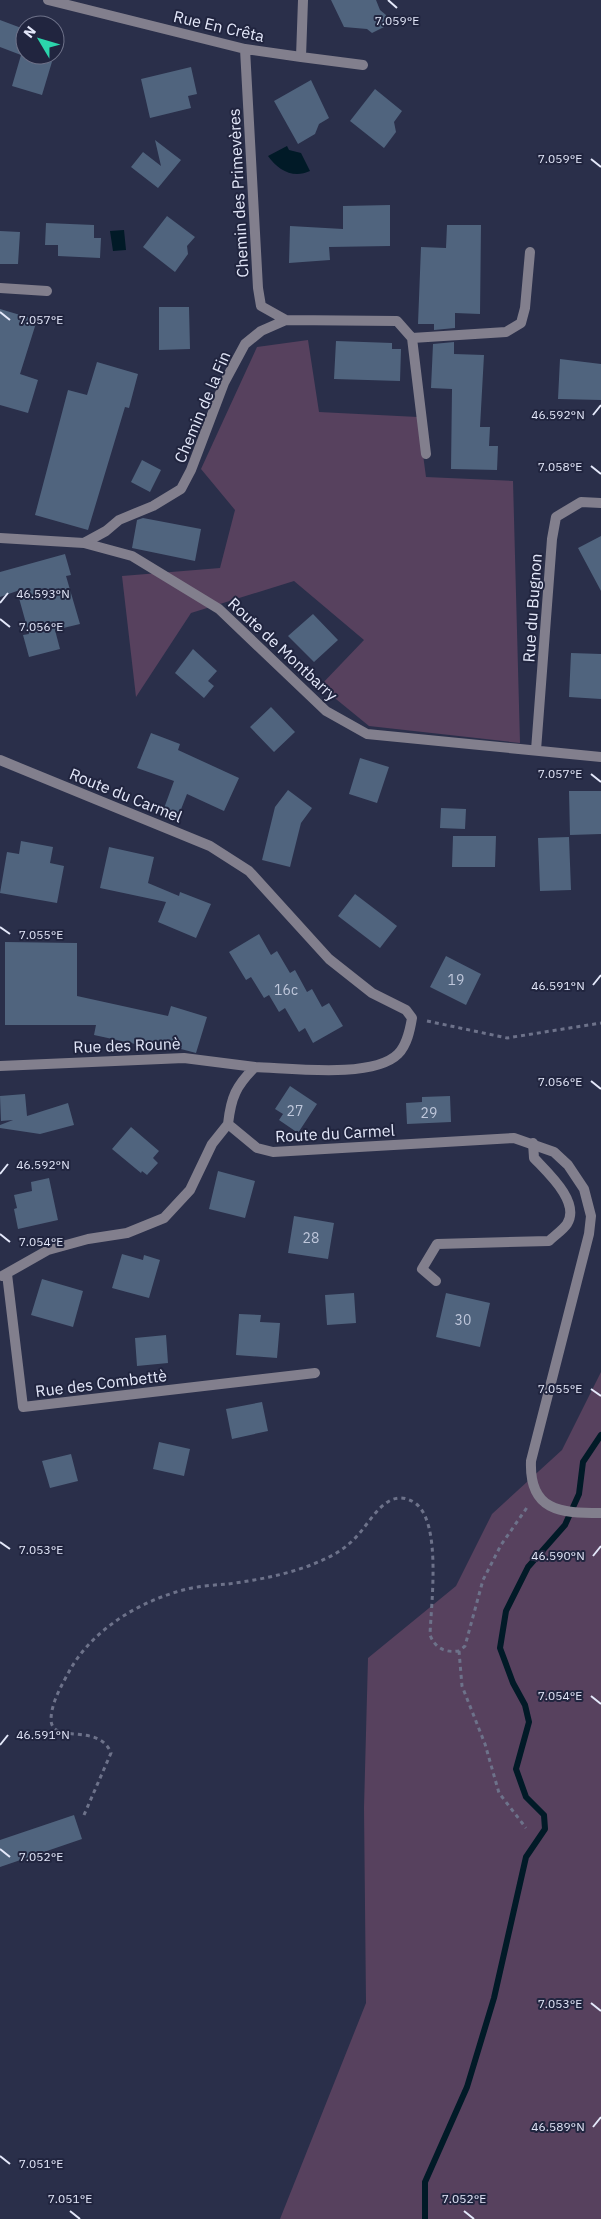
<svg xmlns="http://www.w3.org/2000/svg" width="601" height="2219" viewBox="0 0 601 2219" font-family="'IBM Plex Sans',sans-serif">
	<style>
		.green { fill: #57415e }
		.water { fill: #011a27 }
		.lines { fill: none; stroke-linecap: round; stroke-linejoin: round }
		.stream { stroke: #011a27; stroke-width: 6 }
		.building { fill: #50647e }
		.path { stroke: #6d728a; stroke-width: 3; stroke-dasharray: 4 4; stroke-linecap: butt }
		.lane { stroke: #827f8d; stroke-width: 10 }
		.street { stroke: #827f8d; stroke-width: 10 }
		.ticks { fill: none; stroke: #e4e8fa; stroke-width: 2 }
		.labels { text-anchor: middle; stroke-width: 4; stroke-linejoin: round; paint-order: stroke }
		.number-label { font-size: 14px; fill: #bfc7db }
		.street-label { font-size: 16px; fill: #e4e8fa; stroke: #21253f }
		.ticks-label { font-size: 12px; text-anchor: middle; fill: #e4e8fa; stroke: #21253f; stroke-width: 4; stroke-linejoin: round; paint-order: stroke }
	</style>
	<rect width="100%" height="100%" fill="#2a2f4a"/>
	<path class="green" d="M308,340L319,412L418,417L426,477L513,481L520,743L369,726L320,686L364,640L294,581L191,613L136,697L122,576L220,568L235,510L201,469L257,347Z
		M601,1372V2219H280L366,2003L364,1808L368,1658L456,1586L492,1514L562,1450Z"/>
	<path class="water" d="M287,146L289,150L301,153L310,171C293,179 278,170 268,156Z
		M124,230L126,250L113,251L110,231Z"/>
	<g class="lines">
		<path class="stream" d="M425,2219V2182L467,2087L494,1998L526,1857L545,1829L544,1815L526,1797L516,1769L529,1722L525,1705L513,1683L500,1648L506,1611L528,1567L565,1525L579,1494L583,1462L601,1435"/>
	</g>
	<path class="building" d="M331,0H376L380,10L386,15L384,27L372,33L367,29L344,27Z
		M0,20L24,29L20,38L25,40V55H54L42,95L12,86L21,55L0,47Z
		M191,67L197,94L188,96L191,108L150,118L141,79Z
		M311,80L329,118L319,124L315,134L298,144L274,101Z
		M375,89L402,111L394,122L396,132L384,148L350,121Z
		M155,140L181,160L158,188L131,167L143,152L161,166Z
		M390,205V246L329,247L330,260L289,263L290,226L343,229V206Z
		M167,216L195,237L187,246L188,254L175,272L143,247Z
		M46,223L94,225V238H101L100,258L58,256V245H45Z
		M447,225H481L480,314L455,313V328L434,330V324H418L421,247L446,248Z
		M0,231L20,232L18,264H0Z
		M159,307H189L190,349L159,350Z
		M0,309L37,320L20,374L38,380L28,413L0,405Z
		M336,341L392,343V349H401L400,381L334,379Z
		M454,342V354L484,355L480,427H490L489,446H498L497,470L451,469L452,389L431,388L433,344Z
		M560,359L601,364V400L558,399Z
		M97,362L138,374L129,408L125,407L88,530L35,515L68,390L87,395Z
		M142,460L161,470L150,492L131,482Z
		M143,518L201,529L195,561L132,548L137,520Z
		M601,536V591L578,548Z
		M65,554L71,575L66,576L80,624L55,630L60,649L29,657L23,635L29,634L17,591L0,597V572Z
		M313,614L338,640L314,662L288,636Z
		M193,649L217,671L208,681L214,686L204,698L175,673Z
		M571,653L601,654V699L569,697Z
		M271,707L295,732L274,752L250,727Z
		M151,733L180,744L178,750L239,778L224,811L187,794L178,817L163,811L174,781L137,768Z
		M360,758L389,767L377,803L349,794Z
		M288,790L312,808L301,823L290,867L262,860L275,807Z
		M569,791H601V834L570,835Z
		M441,808L466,809L465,829L440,828Z
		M453,836H496L495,867H452Z
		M569,837L571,890L540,891L538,838Z
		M21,841L53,847L50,863L64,866L57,903L0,893L7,852L19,854Z
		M109,847L154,857L148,883L179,896L180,892L211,904L196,938L158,922L166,902L100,888Z
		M355,894L397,926L380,948L338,916Z
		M259,934L271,955L277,951L290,973L295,970L307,992L312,989L322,1007L329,1003L343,1026L313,1043L305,1028L299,1032L285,1008L279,1012L269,995L264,998L251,977L246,980L229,952Z
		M5,942L77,943V996L168,1016L171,1006L207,1017L196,1053L151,1041V1043L141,1041L140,1045L94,1035L96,1025H5Z
		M446,956L481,974L466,1005L430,987Z
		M290,1086L317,1104L298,1133L279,1120L283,1114L275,1109Z
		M25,1094L27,1116L68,1103L74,1125L40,1134L0,1128V1125L13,1120L1,1121L0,1096Z
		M450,1096L451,1122L407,1124L406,1103L422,1102V1097Z
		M131,1127L159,1151L153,1158L158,1163L147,1175L142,1171L141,1173L112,1149Z
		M218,1171L255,1181L245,1218L209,1209Z
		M49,1178L58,1220L18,1229L14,1209L17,1208L14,1195L32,1191L31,1182Z
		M294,1216L334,1223L328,1259L288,1253Z
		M122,1254L143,1260L144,1255L160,1260L149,1298L112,1288Z
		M42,1279L83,1291L73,1327L31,1315Z
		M354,1293L356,1323L327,1325L325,1295Z
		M446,1293L490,1303L480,1347L436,1337Z
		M239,1314L261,1315L260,1322L280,1323L277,1358L236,1355Z
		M166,1335L168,1363L137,1366L135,1338Z
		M262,1402L268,1431L232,1439L226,1409Z
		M159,1442L190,1449L184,1476L153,1469Z
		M71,1454L78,1481L50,1488L42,1461Z
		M74,1815L82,1839L0,1867V1840Z"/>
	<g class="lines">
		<path class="path" d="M427,1021L507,1038L601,1023
			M459,1651L462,1686L485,1744L499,1793L526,1828
			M84,1815L111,1753C99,1722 52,1745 51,1720C51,1702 63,1683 71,1668C95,1628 139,1602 183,1590C198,1586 214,1585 228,1584C265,1579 301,1572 333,1555C342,1550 350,1544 357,1536C372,1520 388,1485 415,1503C442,1522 431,1604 430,1635C435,1648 445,1653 459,1651L465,1646L483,1580L501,1545L528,1506"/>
		<path class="lane" d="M0,288L47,291
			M436,1281L422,1269L437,1244L549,1241C554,1236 563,1230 567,1224C581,1202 547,1172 534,1158L533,1143"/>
		<path class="street" d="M48,0L245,49L301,57L303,0
			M245,49L258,288L261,306L286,320
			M301,57L363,65
			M412,338L426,454
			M0,538L84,543L132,556L219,609L326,711L367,734L601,757
			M84,543L106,531L119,520L153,506L181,489L191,470L224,383L245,344L261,331L286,320L397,321L412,338L506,332L521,323L525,308L530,252
			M536,750L552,539L556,517L581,502L601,503
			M0,760L210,846L249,871L329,959L372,993L406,1010L412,1018C410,1030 407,1045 398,1054C373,1079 290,1068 255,1067C236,1086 231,1097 228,1124L257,1148L273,1152L514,1138L554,1152L568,1165L584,1189L591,1216L589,1234L531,1461C529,1511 560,1513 601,1513
			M0,1066L184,1058L255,1067
			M7,1274L23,1407L315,1373
			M2,1276L48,1250L88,1239L127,1233L164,1218L190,1190L212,1144L228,1124"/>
	</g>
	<path class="ticks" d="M388,0L397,8M591,159L601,167M0,312L10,320M593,415L601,405M591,466L601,474M0,603L8,593M0,619L10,627M591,774L601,782M0,927L10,934M593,985L601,975M591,1081L601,1089M0,1174L8,1164M0,1234L10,1242M591,1389L601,1396M0,1542L10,1549M593,1556L601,1546M591,1696L601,1704M0,1745L8,1735M0,1849L10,1857M591,2003L601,2011M593,2127L601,2117M0,2156L10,2164M70,2211L80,2219M464,2211L474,2219"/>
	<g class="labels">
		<g class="number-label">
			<text x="456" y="985">19</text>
			<text x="286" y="995">16c</text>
			<text x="295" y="1116">27</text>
			<text x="429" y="1118">29</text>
			<text x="311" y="1243">28</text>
			<text x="463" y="1325">30</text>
		</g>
		<g class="street-label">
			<text transform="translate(219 26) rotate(13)" y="6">Rue En Crêta</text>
			<text transform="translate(238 193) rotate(-93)" y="6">Chemin des Primevères</text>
			<text transform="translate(202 407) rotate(-67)" y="6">Chemin de la Fin</text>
			<text transform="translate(532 608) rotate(-86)" y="6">Rue du Bugnon</text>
			<text transform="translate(283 649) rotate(43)" y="6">Route de Montbarry</text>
			<text transform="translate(126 795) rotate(22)" y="6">Route du Carmel</text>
			<text transform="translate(127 1045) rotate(-2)" y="6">Rue des Rounè</text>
			<text transform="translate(335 1133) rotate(-3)" y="6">Route du Carmel</text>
			<text transform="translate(101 1383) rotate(-7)" y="6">Rue des Combettè</text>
		</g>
	</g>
	<g class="ticks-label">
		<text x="397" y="25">7.059°E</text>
		<text x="560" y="163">7.059°E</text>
		<text x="41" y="324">7.057°E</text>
		<text x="558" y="419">46.592°N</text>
		<text x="560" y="471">7.058°E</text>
		<text x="43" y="598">46.593°N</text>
		<text x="41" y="631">7.056°E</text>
		<text x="560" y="778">7.057°E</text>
		<text x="41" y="939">7.055°E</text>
		<text x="558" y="990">46.591°N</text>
		<text x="560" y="1086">7.056°E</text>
		<text x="43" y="1169">46.592°N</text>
		<text x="41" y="1246">7.054°E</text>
		<text x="560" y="1393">7.055°E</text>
		<text x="41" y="1554">7.053°E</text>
		<text x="558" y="1560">46.590°N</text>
		<text x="560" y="1700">7.054°E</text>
		<text x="43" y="1739">46.591°N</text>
		<text x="41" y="1861">7.052°E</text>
		<text x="560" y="2008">7.053°E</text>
		<text x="558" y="2131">46.589°N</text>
		<text x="41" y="2168">7.051°E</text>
		<text x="70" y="2203">7.051°E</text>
		<text x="464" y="2203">7.052°E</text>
	</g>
	<g transform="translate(40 40) rotate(308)"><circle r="24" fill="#21253f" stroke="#6f738a"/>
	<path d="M0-4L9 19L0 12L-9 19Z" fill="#2bd5ac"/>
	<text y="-8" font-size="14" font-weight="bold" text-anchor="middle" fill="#e4e8fa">N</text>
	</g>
</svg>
